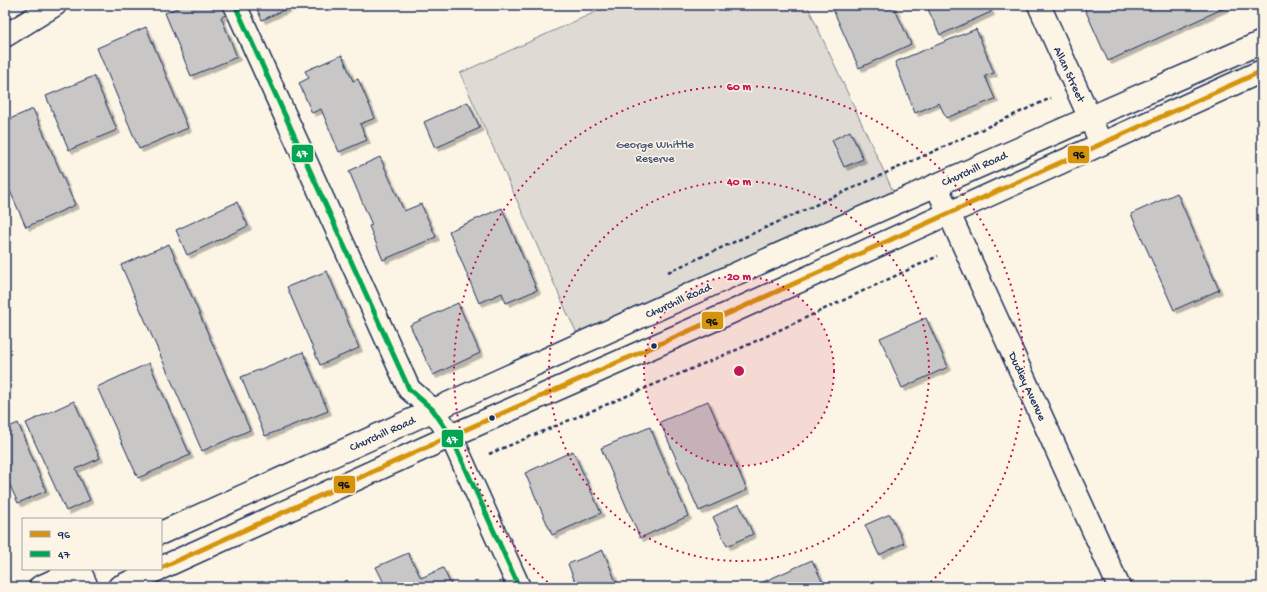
<svg xmlns="http://www.w3.org/2000/svg" width="1267" height="592" viewBox="0 0 1267 592" font-family="'Gochi Hand',sans-serif">
	<style>
		.green { fill: #dfdbd4; stroke: #7d8599 }
		.building { fill: #c8c7c6; stroke: #1b2f5e; filter: url(#shadow) }
		.lines { fill: none; stroke-linecap: round; stroke-linejoin: round }
		.street-casing { stroke: #1b2f5e; stroke-width: 25 }
		.primary-casing { stroke: #1b2f5e; stroke-width: 25 }
		.path { stroke: #1b2f5e; stroke-width: 2.5; stroke-dasharray: 4 3; stroke-linecap: butt }
		.street { stroke: #fcf5e5; stroke-width: 22 }
		.primary { stroke: #fcf5e5; stroke-width: 22 }
		.bus-1-casing { stroke: #fcf5e5; stroke-width: 8 }
		.bus-2-casing { stroke: #fcf5e5; stroke-width: 8 }
		.bus-1 { stroke: #d6940e; stroke-width: 5 }
		.bus-2 { stroke: #00a651; stroke-width: 5 }
		.ring { fill: none; stroke: #c2185b; stroke-width: 2; stroke-dasharray: 2 4 }
		.bus-dot { fill: #1b2f5e; stroke: #fcf5e5; stroke-width: 1.5 }
		.labels { text-anchor: middle; stroke-width: 3; stroke-linejoin: round; paint-order: stroke }
		.street-label { font-size: 12px; fill: #1b2f5e; stroke: #fcf5e5 }
		.park-label { font-size: 12px; fill: #425176; stroke: #fcf5e5 }
		.centre { fill: #c2185b; stroke: #fcf5e5; stroke-width: 2 }
		.ring-label { font-size: 12px; text-anchor: middle; font-weight: bold; fill: #c2185b; stroke: #fcf5e5; stroke-width: 3; stroke-linejoin: round; paint-order: stroke }
		.line-badge { stroke: #fcf5e5; stroke-width: 1.5 }
		.badge-label { font-size: 11px; text-anchor: middle; font-weight: bold; fill: #fff }
		.pale-badge-label { font-size: 11px; text-anchor: middle; font-weight: bold; fill: #111 }
	</style>
	<defs>
		<filter id="shadow"><feDropShadow dx="3.5" dy="3.5" stdDeviation="0" flood-color="#0004"/></filter>
	</defs>
	<rect width="100%" height="100%" fill="#fcf5e5"/>
	<filter id="ink" filterUnits="userSpaceOnUse"><feTurbulence type="fractalNoise" baseFrequency=".025" numOctaves="2"/><feDisplacementMap in="SourceGraphic" scale="8" xChannelSelector="R" yChannelSelector="G"/><feConvolveMatrix kernelMatrix="1 2 1 2 8 2 1 2 1" color-interpolation-filters="sRGB"/></filter>
	<g filter="url(#ink)">
		<path class="green" d="M611,5H807L898,202L582,343L569,317L460,73Z"/>
		<path class="building" d="M184,5H227L231,13L221,17L237,57L191,76L165,13Z
			M255,5H295L262,20Z
			M831,5H893L911,44L859,68Z
			M926,5H988L991,12L940,35Z
			M1083,5H1231L1108,61Z
			M146,27L188,128L139,149L97,48Z
			M976,29L994,73L985,76L995,99L946,118L939,103L915,113L895,62Z
			M342,55L353,81L358,79L375,118L360,124L367,140L339,152L321,109L312,113L299,83L309,78L305,71Z
			M94,76L117,130L69,150L46,96Z
			M468,102L480,128L435,148L424,122Z
			M33,109L75,205L26,227L6,182L5,183V121Z
			M850,131L863,159L844,167L832,140Z
			M380,157L404,211L421,204L436,237L383,260L369,226L372,225L349,171Z
			M1177,193L1219,290L1174,310L1131,214Z
			M237,202L248,226L187,255L176,230Z
			M502,208L537,290L506,303L502,293L479,303L449,231Z
			M169,244L250,430L202,451L121,265Z
			M327,271L359,348L320,365L287,287Z
			M458,303L480,353L433,375L410,325Z
			M926,318L948,367L902,388L880,338Z
			M303,352L328,411L265,436L241,377Z
			M149,363L190,455L138,478L97,387Z
			M74,401L100,458L76,469L90,500L66,511L26,423Z
			M708,401L747,490L699,511L660,422Z
			M18,423L46,491L18,503L6,477L5,478V429Z
			M650,427L688,516L640,538L601,448Z
			M573,451L601,513L552,535L525,473Z
			M739,504L753,534L727,546L713,517Z
			M890,514L904,543L879,555L865,525Z
			M603,550L618,587H577L568,564Z
			M408,553L421,578L443,568L452,587H386L376,567Z
			M812,560L825,587H752Z
			M347,580L351,587H335Z"/>
		<g class="lines">
			<defs>
				<path id="street" d="M235,5L409,389L433,410L451,436L519,587
					M1039,5L1101,143
					M5,36L55,5
					M936,185L1119,587
					M79,569L87,587"/>
				<path id="primary" d="M161,533L782,253L1262,42
					M161,568L451,436L725,315L1262,71
					M40,587L80,569
					M119,587L159,569"/>
			</defs>
			<use href="#street" class="street-casing"/>
			<use href="#primary" class="primary-casing"/>
			<path class="path" d="M668,272L1051,98
				M489,454L741,348L938,256"/>
			<use href="#street" class="street"/>
			<use href="#primary" class="primary"/>
			<defs>
				<path id="bus-1" d="M161,568L451,436L725,315L1262,71"/>
				<path id="bus-2" d="M235,5L409,389L433,410L451,436L519,587"/>
			</defs>
			<use href="#bus-1" class="bus-1-casing"/>
			<use href="#bus-2" class="bus-2-casing"/>
			<use href="#bus-1" class="bus-1"/>
			<use href="#bus-2" class="bus-2"/>
		</g>
	</g>
	<circle cx="739" cy="371" r="95" fill="#c2185b" fill-opacity=".12"/>
	<g class="ring">
		<circle cx="739" cy="371" r="95"/>
		<circle cx="739" cy="371" r="190"/>
		<path d="M552 586A285 285 0 1 1 926 586"/>
	</g>
	<g class="bus-dot">
		<circle cx="654" cy="346" r="3.5"/>
		<circle cx="492" cy="418" r="3.5"/>
	</g>
	<g class="labels">
		<g class="street-label">
			<text transform="translate(1070 74) rotate(65)" y="4">Allan Street</text>
			<text transform="translate(974 168) rotate(-24)" y="4">Churchill Road</text>
			<text transform="translate(678 300) rotate(-24)" y="4">Churchill Road</text>
			<text transform="translate(1028 386) rotate(65)" y="4">Dudley Avenue</text>
			<text transform="translate(382 433) rotate(-24)" y="4">Churchill Road</text>
		</g>
		<g class="park-label">
			<text x="655" y="148">George Whittle<tspan x="655" dy="14">Reserve</tspan></text>
		</g>
	</g>
	<circle cx="739" cy="371" r="6" class="centre"/>
	<g class="ring-label">
		<text x="739" y="90">60 m</text>
		<text x="739" y="185">40 m</text>
		<text x="739" y="280">20 m</text>
	</g>
	<g class="line-badge">
		<rect x="291" y="144" width="23" height="19" rx="4" fill="#00a651"/>
		<rect x="1067" y="145" width="23" height="19" rx="4" fill="#d6940e"/>
		<rect x="701" y="311" width="23" height="19" rx="4" fill="#d6940e"/>
		<rect x="441" y="429" width="23" height="19" rx="4" fill="#00a651"/>
		<rect x="333" y="475" width="23" height="19" rx="4" fill="#d6940e"/>
	</g>
	<g class="badge-label">
		<text x="302" y="157">47</text>
		<text x="452" y="443">47</text>
	</g>
	<g class="pale-badge-label">
		<text x="1079" y="158">96</text>
		<text x="712" y="325">96</text>
		<text x="344" y="488">96</text>
	</g>
	<rect width="1267" height="592" fill="none" stroke="#fcf5e5" stroke-width="20"/>
	<rect x="10" y="10" width="1247" height="572" fill="none" stroke="#1b2f5e" stroke-width="1.5" filter="url(#ink)"/>
	<rect x="22" y="518" width="140" height="52" fill="#fcf5e5" stroke="#a2a6af"/>
	<rect x="30" y="531" width="20" height="6" fill="#d6940e" stroke="#a2a6af"/>
	<text x="58" y="538" font-size="12" fill="#1b2f5e">96</text>
	<rect x="30" y="551" width="20" height="6" fill="#00a651" stroke="#a2a6af"/>
	<text x="58" y="558" font-size="12" fill="#1b2f5e">47</text>
</svg>
